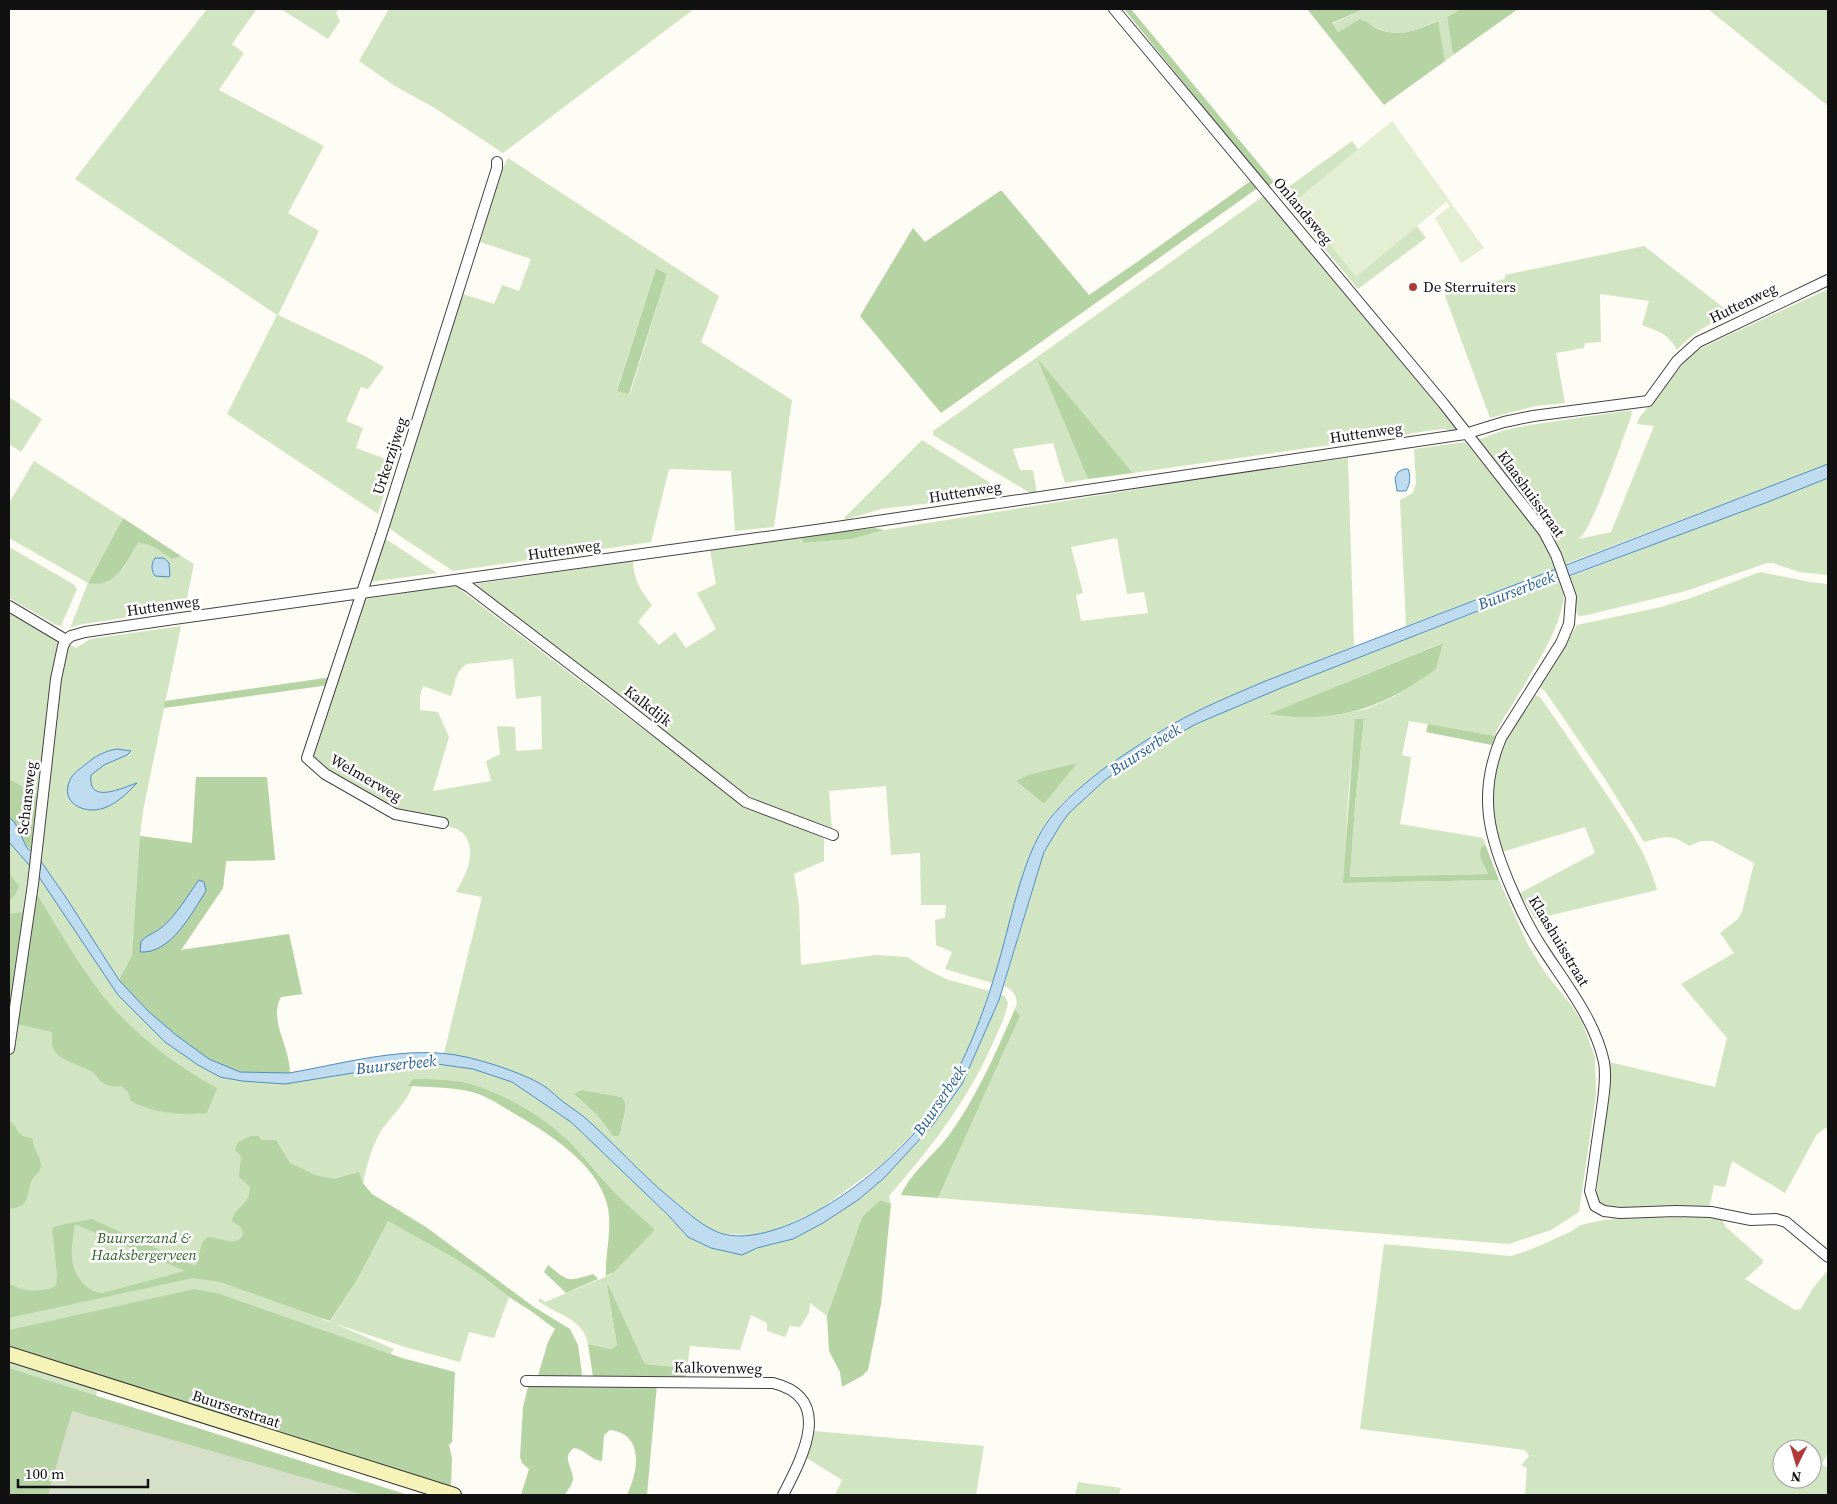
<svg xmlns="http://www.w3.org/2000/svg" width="1837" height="1504" viewBox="0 0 1837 1504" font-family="'Source Serif 4',serif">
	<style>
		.green { fill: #d2e5c2; fill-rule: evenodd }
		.forest { fill: #b6d4a3; fill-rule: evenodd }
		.cemetery { fill: #d6dfc7 }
		.pitch { fill: #e3eed2 }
		.water { fill: #bfdbf0; stroke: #4f8cbe }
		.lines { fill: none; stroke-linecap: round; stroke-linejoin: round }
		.minor-casing { stroke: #444; stroke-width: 12 }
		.secondary-casing { stroke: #333; stroke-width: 16 }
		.minor { stroke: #fff; stroke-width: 10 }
		.secondary { stroke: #f6f3b8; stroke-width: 14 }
		.poi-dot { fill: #b13938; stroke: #fff; stroke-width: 2 }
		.labels { text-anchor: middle; stroke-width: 5; stroke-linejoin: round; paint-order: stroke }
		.street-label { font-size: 15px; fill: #111; stroke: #fff }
		.poi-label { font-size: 15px; fill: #111; stroke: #fff; text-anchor: start }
		.park-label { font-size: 15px; font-style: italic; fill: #306227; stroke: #fff }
		.water-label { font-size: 16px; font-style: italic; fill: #275f95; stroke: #fff }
	</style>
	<rect width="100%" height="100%" fill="#fefdf5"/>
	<path class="green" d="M207,9H254L256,10L232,44L244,53L219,90L324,146L288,213L319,231L278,315L363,355L384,367L368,389L361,387L346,421L363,428L356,448L394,462L378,514L227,414L277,315L75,179Z
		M281,9H339L336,13L340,21L328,39Z
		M389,9H694L503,153L433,107L395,86L359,61Z
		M1364,9H1461L1447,17L1453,55L1445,61L1437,21C1418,30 1400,38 1379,29C1372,26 1367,22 1360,19L1338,32L1332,24Z
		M1708,9H1828V106Z
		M1352,141L1426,238L1358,289L1280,195V193Z
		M508,158L719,296L701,342L792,400L774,527L735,531L731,471L669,469L651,542L453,571L397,534L387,526L463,294L494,304L502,285L519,291L531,259L480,242L502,169ZM656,268L667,274L630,394L617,390Z
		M1265,195L1460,431L1442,429L1133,473L1038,360L1088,479L1065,483L1053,443L1013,449L1020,470H1033L1037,494H1032L933,435V431Z
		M1644,246L1724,308L1733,313C1712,322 1692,333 1677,350C1667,333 1660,332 1642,325L1649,301L1600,294L1601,342L1585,343L1584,348L1556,353L1565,403L1535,406L1490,418L1445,296L1446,293L1505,279V275Z
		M1828,289V464L1565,564L1560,550L1547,529L1478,438L1481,439L1501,431L1524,426L1631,410L1632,412L1631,417C1622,440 1594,526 1579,539L1611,532L1654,426L1637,424L1639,418L1687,359L1698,350L1716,341Z
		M9,397L42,419L21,452L9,444Z
		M922,440L1003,491L999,495L881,509L844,520L845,517Z
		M1465,442L1538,531L1551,551L1557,568L1406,626L1400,500L1413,493L1416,483L1414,449Z
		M1348,458L1354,646C1294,670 1233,692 1176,722C1152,735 1131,750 1109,766C1084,783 1054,806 1039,834C1016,881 1011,934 992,983L945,969L952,952L936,945L935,920L945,918L946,905H921L920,853L891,855L886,786L829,791L832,831L764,805L747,795L477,588L475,584L633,561C634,581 640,589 652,605L638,622L659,645L675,632L686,648L716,629L697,593L716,584L710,550L801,536L803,543L852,539L884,530L1182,482ZM1117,538L1127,594L1144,592L1148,613L1081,621L1076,595L1083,593L1071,547ZM1076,763L1044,804L1017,782Z
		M34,461L123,518L88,583L123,569L138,543H148L154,546L172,559L181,556L194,564L185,608L78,625L70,628L88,583L9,538V503Z
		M1828,478V575L1799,572L1773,563H1767L1686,591L1587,615L1579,616L1574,608L1569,577Z
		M383,539H386L437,573L369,582Z
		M9,547L73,584L77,589L61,626L56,625L9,598Z
		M1760,572L1810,582L1828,584V1130L1825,1128L1817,1134L1785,1193L1732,1161L1725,1187L1714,1185L1709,1209L1607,1208L1600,1204L1596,1198L1610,1078L1609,1062L1715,1087L1727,1038L1681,984L1734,953L1720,933L1738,919L1742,912L1754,863L1713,841H1701L1689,846C1672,833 1663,837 1644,842L1607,782L1545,691L1540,688V685L1577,625L1661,607L1691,598Z
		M1562,579C1574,613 1529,676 1512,705C1506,715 1498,725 1495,736L1409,721L1402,755L1411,757L1410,766L1400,824L1483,838L1485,844C1475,852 1484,864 1488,874L1350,877L1355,805L1364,720L1356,719L1348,800L1344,883L1499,880L1528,945L1546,974L1572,1006L1582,1022L1595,1057L1596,1095L1579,1212L1551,1230L1509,1244L938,1198L1020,1016L1015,1009C1020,999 1013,989 1004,986L1044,853L1061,824L1069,813L1106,779L1154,747L1196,724L1281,688ZM1442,643L1421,680L1393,697L1367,709L1331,716L1296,717L1270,714Z
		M452,586L457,587L731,796L824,838V861L794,874L799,905L801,965L876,955L907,957L926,969L946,979L989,991L973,1040L941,1100L916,1131L885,1162L819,1210L773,1231L752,1235L725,1234L712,1230L697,1220L655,1185L582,1115L563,1102L488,1064L470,1058L444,1053L482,897L456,892C464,877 475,859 468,842C461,820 433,828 417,823C378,812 346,782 313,760L364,599ZM513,659L516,699L541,696L542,749L516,751L515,727L497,726L500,754L486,761L491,781L433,791L449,737L438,712L420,710V696L423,686L451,696C456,684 454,672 467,664ZM582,1090L622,1097C630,1108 622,1121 621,1133L613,1136L597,1115L575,1095Z
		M9,609L76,648L90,639L181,626L143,811L140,836L192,843L196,777H266L267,778L275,860L226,861L223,888L181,950L289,934L302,994L281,997C269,1018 289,1050 291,1074L313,1080L415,1063L437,1064L473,1069L512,1082L571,1122L668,1215L688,1237L742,1255L757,1248L776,1244L823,1223L858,1200L884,1178L932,1126L962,1084L1001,995L1005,996L1008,1003C1005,1017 999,1030 993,1043C968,1100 930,1149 889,1196L891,1204L880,1200L862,1217L827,1316L810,1303L809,1313L800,1327L790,1326L785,1337L767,1331V1323L751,1315L740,1350L690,1346L687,1368L645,1364L609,1286H607L617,1345L611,1349L588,1344C584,1319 556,1314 538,1301L540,1298L545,1302L610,1275L655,1230C639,1215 622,1201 608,1185C592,1167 579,1149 561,1134C536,1112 502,1093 471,1084C452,1079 433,1079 414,1079C410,1101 393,1113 381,1131C371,1148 365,1170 362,1190L322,1319L330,1322L357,1280L388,1220L454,1258L482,1276L509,1297L494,1338L469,1332L460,1362L405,1347L333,1323L394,1349L386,1361L102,1377L64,1495H9Z
		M1535,695L1540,697C1562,728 1583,760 1605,792C1625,822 1648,854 1657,890L1535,919L1520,893L1595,853L1585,827L1502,852L1492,811L1494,775L1499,758L1509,734Z
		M1709,1215L1720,1216L1726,1227L1763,1260L1762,1264L1745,1279L1795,1310L1801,1309L1813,1288L1828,1270V1453L1822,1464L1828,1468V1495H1525L1527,1468L1521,1465L1529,1456L1525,1450L1360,1429L1384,1244L1511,1256L1532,1249L1570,1232L1581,1225L1598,1221L1620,1218L1701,1217ZM1782,1449H1812V1479H1782Z
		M814,1431L984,1446L976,1495H835L842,1480L805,1457Z
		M1078,1482L1121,1488L1119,1495H1075Z"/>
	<path class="forest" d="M1124,9H1131L1274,182L1270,185H1266Z
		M1307,9H1364L1332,23L1338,32L1360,19C1367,21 1372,26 1378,29C1399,38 1418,30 1438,21L1445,61L1384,105Z
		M1461,9H1518L1453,55L1447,17Z
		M1252,180L1259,187L941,413L860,316L913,228L925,242L1000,191H1002L1089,295L1137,262Z
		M656,268L667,274L629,394L617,391Z
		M1037,358L1133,473L1088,479Z
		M123,518L181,556L172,559C160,552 153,543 138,543C125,564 117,588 88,583Z
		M875,528L884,530L852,539L803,543L801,536Z
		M1443,643L1436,669C1384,708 1335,725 1269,714Z
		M332,677L329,685L164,708L165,701Z
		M1355,719H1364L1355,805L1350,877L1488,874C1484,863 1474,853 1485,844L1499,880L1343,883Z
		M1428,724L1495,736L1492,745L1426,732Z
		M1077,763L1044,804L1016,781L1028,775Z
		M196,777H266L267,778L275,860L226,861L223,888L181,950L289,934L302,994L281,997C267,1020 292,1048 289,1073C275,1074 253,1075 240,1071C190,1058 153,1016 119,980L132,956L140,836L192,843ZM199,880L206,891L177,933L168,941L140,952L141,941C147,935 155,933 161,928C177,915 187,896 199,880Z
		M9,779L38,796L32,850C21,844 20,826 9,817Z
		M9,873L19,886L15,895L9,901Z
		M35,891C60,931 83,974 114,1009C144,1041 178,1067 217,1088L207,1113C183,1116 152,1113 131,1101L128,1092L121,1086C115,1087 110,1087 105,1084C99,1081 96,1074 91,1071C80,1065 62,1061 55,1052C51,1047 52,1038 52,1032L17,1024Z
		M23,912L9,1010V914Z
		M1015,1009L1020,1016L938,1198L901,1195C911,1172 934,1155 949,1135C977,1097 996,1052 1015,1009Z
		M413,1079C433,1079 452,1079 471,1084C502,1093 536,1112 561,1134C579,1149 592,1168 608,1185C622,1201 640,1215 655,1230L614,1272L606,1276C605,1252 613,1227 607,1204C596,1162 545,1131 510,1111C497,1103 483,1094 468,1091C449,1087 428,1087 408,1086Z
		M582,1090L622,1097C629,1106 624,1115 622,1125C621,1130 622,1132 618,1136H613L597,1115L574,1094Z
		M9,1120L16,1127L17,1131L23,1136L33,1139C32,1149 41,1155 41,1165C41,1173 33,1176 31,1182C26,1197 30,1207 9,1209Z
		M250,1136H258L262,1140H276L290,1163L315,1175L334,1179L359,1172L363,1183L372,1194L426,1227L534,1307L570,1329L578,1345L582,1373L581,1378L537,1379L548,1342L555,1329L531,1311L509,1297L482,1276L454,1258L388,1221L357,1280L330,1321L220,1282L193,1278L9,1318V1283C21,1292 42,1293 56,1286L57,1275L52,1228L65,1224L92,1219L195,1266C201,1256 198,1245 207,1237C217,1236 236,1248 242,1236C244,1233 243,1231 241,1228C239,1225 235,1224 232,1221C234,1206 249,1208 250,1187L239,1177L241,1156L235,1150L238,1142ZM75,1224L185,1271L102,1293C93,1292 88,1289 82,1282C67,1264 72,1245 75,1224Z
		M880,1200L891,1204L881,1304L868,1370L862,1376L842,1387L840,1372L829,1351L827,1316L862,1217Z
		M548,1265C569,1282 567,1282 593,1274L598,1279L566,1293L544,1272Z
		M607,1286H609L645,1364L687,1368L686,1378L646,1376L597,1378L593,1377L588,1344L611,1349L617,1345Z
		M194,1289L217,1293L402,1358L455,1372L452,1442L449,1445L452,1458L451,1487L9,1348V1330Z
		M9,1368L408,1495H9Z
		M657,1384L647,1495H627C638,1472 645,1434 610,1430L604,1435L602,1461C591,1460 584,1449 574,1448C562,1457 571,1465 573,1477C574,1483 568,1489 565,1495H521L529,1469L522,1463L520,1457L523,1407L528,1387Z"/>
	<path class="cemetery" d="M72,1411L365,1495H48Z"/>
	<path class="pitch" d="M1392,121L1484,248L1461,263L1435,218L1450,206L1446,202L1356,277L1295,201Z"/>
	<path class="water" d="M1828,464V478L1768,502L1547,584L1281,688L1196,724L1154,747L1106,779L1069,813L1061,824L1044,852L999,1000L962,1084L932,1126L884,1178L858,1200L823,1223L793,1239L757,1248L742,1255L711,1248L688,1237L668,1215L571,1122L512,1082L473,1069L437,1064L415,1063L285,1084L242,1081L220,1077L198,1065L165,1042L118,995L37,874L9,842V817L15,823L27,848L38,857L67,899L119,980L148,1011L176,1035L209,1059L240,1072L289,1073C347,1063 409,1044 466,1057C488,1062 529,1075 547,1088C552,1092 557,1097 562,1101C569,1106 576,1111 583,1116C613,1142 640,1173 670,1198C684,1209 697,1222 713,1230C724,1236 739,1237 752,1235C818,1226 906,1154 941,1099C966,1060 983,1015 996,971C1010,927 1021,858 1048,821C1064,800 1085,783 1106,767C1128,752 1150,737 1173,724C1201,708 1233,695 1263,682Z
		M1404,469H1408C1411,477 1410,484 1406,491H1397L1395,478L1398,472Z
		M155,558H164L169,563L170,574L169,577L155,576C151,570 151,564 155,558Z
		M117,749L131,751L127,755L104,765L91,775C87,806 124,787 137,783C127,793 118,803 104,808C85,815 59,803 70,780C73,773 80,769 86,764C95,756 105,751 117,749Z
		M199,880L204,882L206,891C191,914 171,954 140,952L141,941C147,935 155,933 161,928C177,915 187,896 199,880Z"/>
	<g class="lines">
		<defs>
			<path id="minor" d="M1114,9L1443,403L1544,532L1556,555L1571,597L1569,624L1561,643L1501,738C1477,795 1489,838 1513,892C1522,913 1532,933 1545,952C1568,987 1595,1021 1604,1062C1607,1079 1603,1099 1601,1115C1597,1140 1594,1166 1590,1191L1595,1206L1604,1211L1620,1213L1676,1211L1711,1212L1751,1220L1776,1219L1786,1222L1828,1257
				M457,580L469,587L609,694L746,802L833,835
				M9,606L66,640
				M66,640L71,636L85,632L174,619L830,528L1465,434L1504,422L1533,416L1648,401L1677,361L1698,342L1828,280
				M443,823L395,814L325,774L307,758L382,532L497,168V162
				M9,1049L33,884L56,679L63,646L66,640
				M526,1381L773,1383C835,1398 802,1458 783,1495"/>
			<path id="secondary" d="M9,1354L454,1495"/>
		</defs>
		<use href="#minor" class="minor-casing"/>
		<use href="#secondary" class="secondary-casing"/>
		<use href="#minor" class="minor"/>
		<use href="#secondary" class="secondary"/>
	</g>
	<circle class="poi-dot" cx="1413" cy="287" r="5"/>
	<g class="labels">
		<g class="street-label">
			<text transform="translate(1303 211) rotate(50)" y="5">Onlandsweg</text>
			<text transform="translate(1743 303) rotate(-26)" y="5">Huttenweg</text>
			<text transform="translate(1366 433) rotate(-8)" y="5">Huttenweg</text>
			<text transform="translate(390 456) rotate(-72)" y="5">Urkerzijweg</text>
			<text transform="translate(965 492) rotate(-9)" y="5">Huttenweg</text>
			<text transform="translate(1531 494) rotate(54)" y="5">Klaashuisstraat</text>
			<text transform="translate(564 550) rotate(-8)" y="5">Huttenweg</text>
			<text transform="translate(163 606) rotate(-8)" y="5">Huttenweg</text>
			<text transform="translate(648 706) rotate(38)" y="5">Kalkdijk</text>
			<text transform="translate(366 778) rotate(30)" y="5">Welmerweg</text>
			<text transform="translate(27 798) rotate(-83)" y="5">Schansweg</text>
			<text transform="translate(1559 941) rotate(59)" y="5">Klaashuisstraat</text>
			<text transform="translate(718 1368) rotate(1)" y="5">Kalkovenweg</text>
			<text transform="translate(236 1409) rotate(18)" y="5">Buurserstraat</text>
		</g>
		<g class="poi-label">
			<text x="1423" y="292">De Sterruiters</text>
		</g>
		<g class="park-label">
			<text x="144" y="1243">Buurserzand &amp;<tspan x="144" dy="17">Haaksbergerveen</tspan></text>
		</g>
		<g class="water-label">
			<text transform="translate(1516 590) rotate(-21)" y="6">Buurserbeek</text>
			<text transform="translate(1145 749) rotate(-33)" y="6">Buurserbeek</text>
			<text transform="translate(396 1064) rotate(-6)" y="6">Buurserbeek</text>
			<text transform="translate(939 1100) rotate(-56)" y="6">Buurserbeek</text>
		</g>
	</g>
	<rect width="1837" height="1504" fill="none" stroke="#111111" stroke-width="20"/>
	<g transform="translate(1797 1464) rotate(185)"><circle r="24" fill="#ffffff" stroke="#a0a0a0"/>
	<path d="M0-4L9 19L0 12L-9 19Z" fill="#b13938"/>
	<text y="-8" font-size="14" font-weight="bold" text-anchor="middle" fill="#111111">N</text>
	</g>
	<path d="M18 1479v8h130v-8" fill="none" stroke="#111111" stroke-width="2.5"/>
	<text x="25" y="1479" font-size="15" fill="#111111" stroke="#ffffff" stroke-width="4" paint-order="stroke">100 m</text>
</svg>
